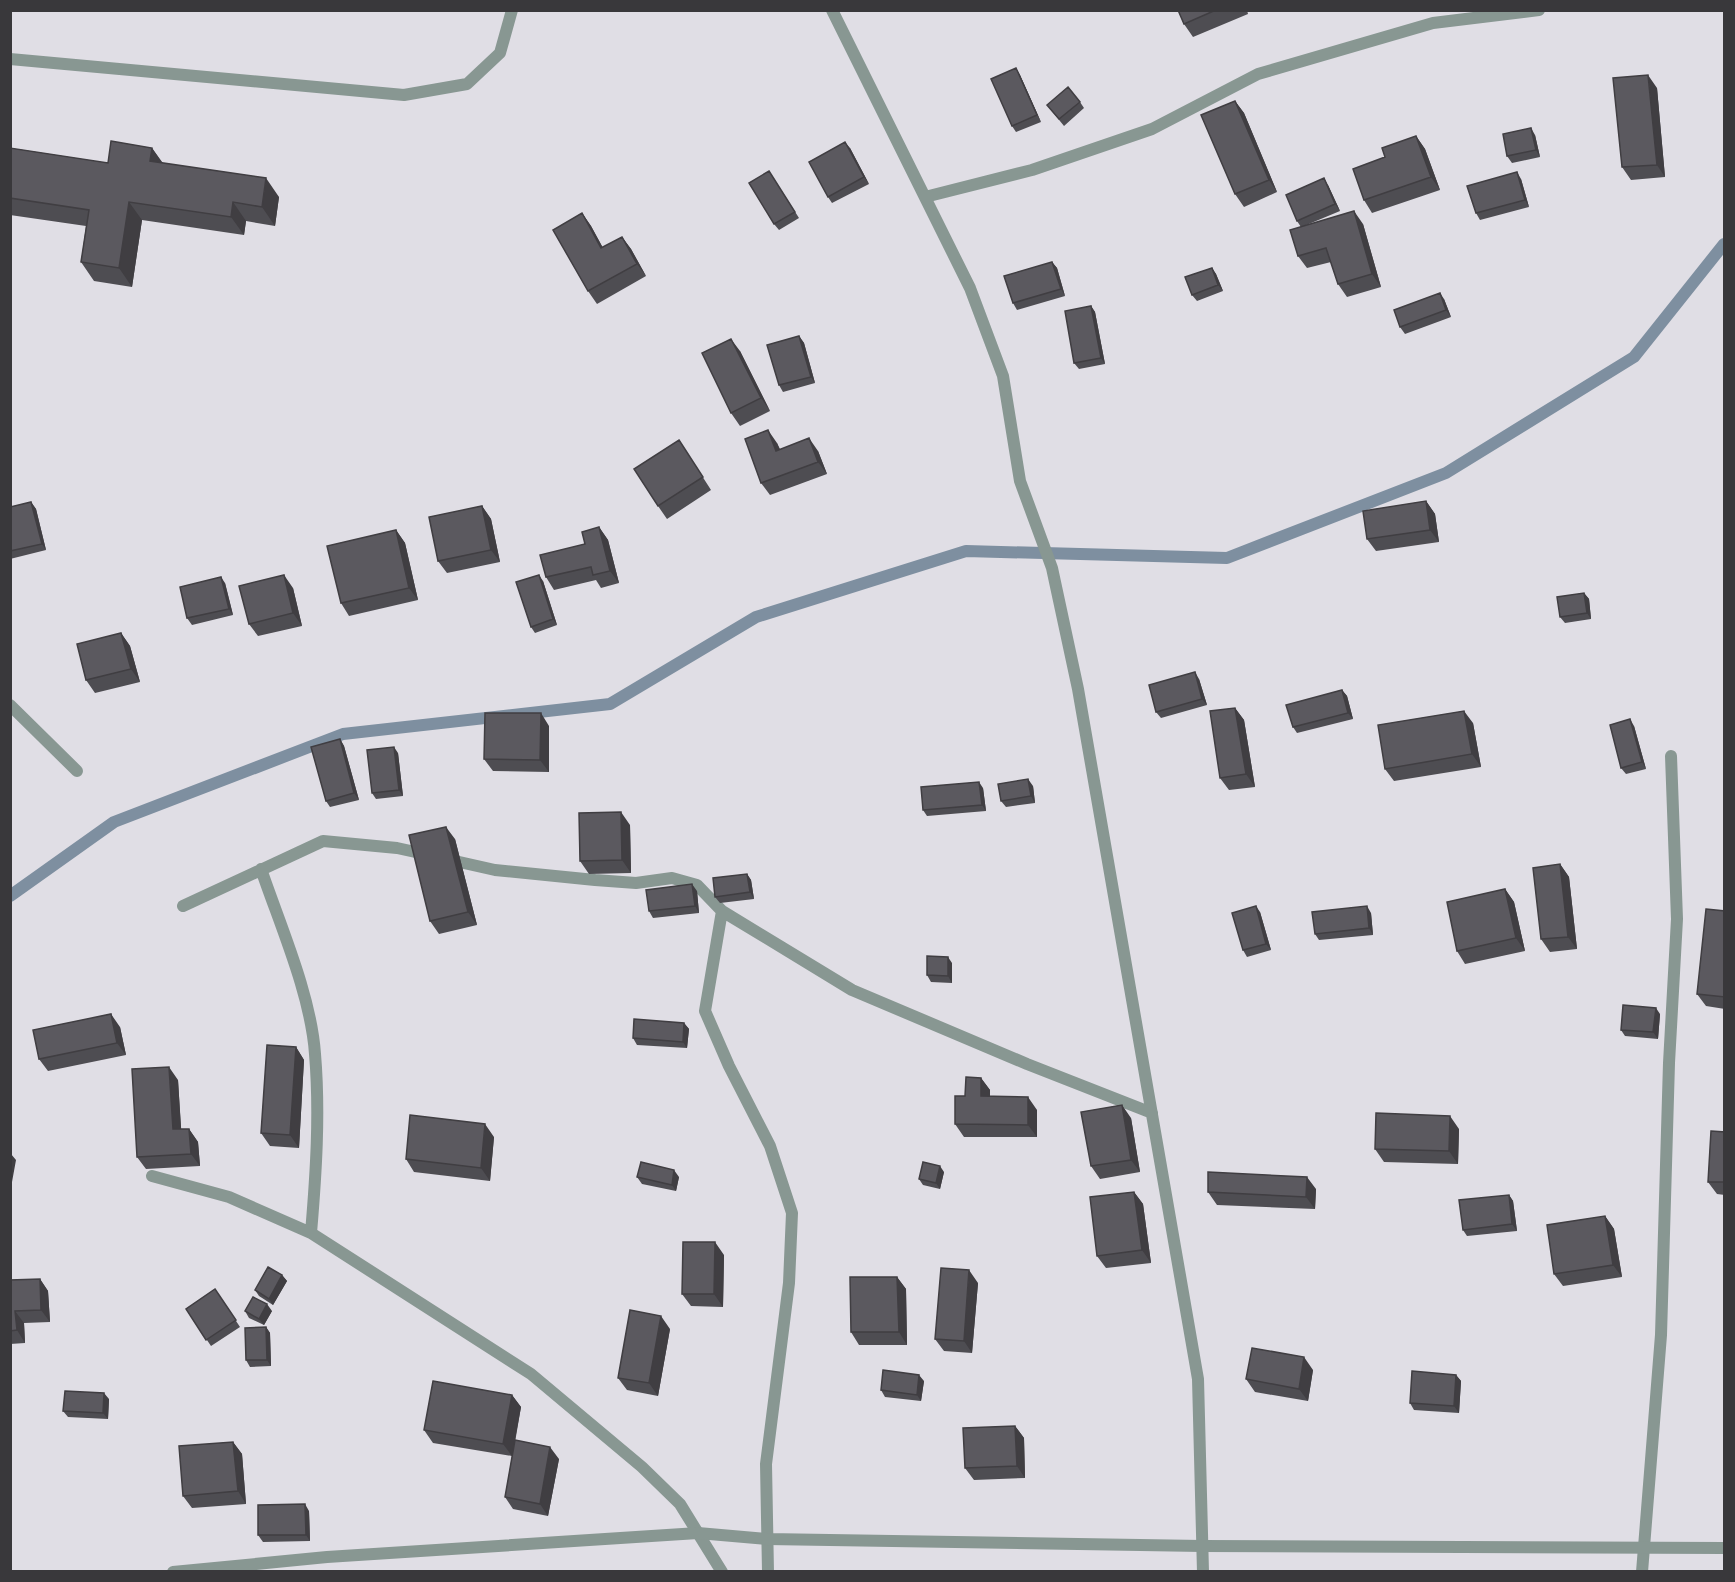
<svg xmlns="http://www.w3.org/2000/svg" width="1735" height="1582" viewBox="0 0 1735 1582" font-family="'DM Sans',sans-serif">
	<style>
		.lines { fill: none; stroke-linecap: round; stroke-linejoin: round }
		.stream { stroke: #7e8fa0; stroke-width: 12 }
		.minor { stroke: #889792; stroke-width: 12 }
		.tertiary { stroke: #889792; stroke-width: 12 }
		.wall { fill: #4e4d52 }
		.shaded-wall { fill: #403e42 }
		.building { fill: #5b595f; stroke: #403e42; stroke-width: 1.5 }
	</style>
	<rect width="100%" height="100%" fill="#e0dee5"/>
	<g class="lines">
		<path class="stream" d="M10,896L114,822L343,734L610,704L756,617L966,551L1227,558L1446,473L1634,357L1724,244"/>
		<path class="minor" d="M832,10L970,288L1003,376L1020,481L1052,568L1078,689L1198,1379L1203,1572
			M10,59L404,95L467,84L500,53L512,10
			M925,197L1032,170L1152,129L1258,74L1433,23L1539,10
			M10,705L77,771
			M446,859L495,870L595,880L636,883L672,878L697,885L722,911L852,990L1027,1064L1152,1113
			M261,869C280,925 311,995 315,1054C320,1113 316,1174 311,1233
			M183,906L323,841L397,848L429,855
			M722,911L705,1011L729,1066L770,1146L792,1213L789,1283L766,1464L768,1572
			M152,1176L229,1197L311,1233L531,1374L642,1467L680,1504L722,1572
			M1642,1572L1661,1335L1669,1063L1677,919L1671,756"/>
		<path class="tertiary" d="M173,1572L327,1557L698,1533L767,1539L1202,1546L1724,1548"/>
	</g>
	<path class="wall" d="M1178,10H1247L1248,14L1193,37L1184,24Z
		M1016,68L1020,75L1041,122L1016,132L1012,126Z
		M1657,88L1665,177L1631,180L1622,167Z
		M1235,101L1244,113L1277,192L1244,207L1235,194Z
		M1080,102L1084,108L1064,126L1047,105Z
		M1535,135L1540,157L1512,163L1507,156Z
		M1416,136L1425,149L1440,190L1372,213L1364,200L1385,157Z
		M10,148L108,163L152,148L162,163L279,197L275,226L246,221L244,235L142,220L132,287L94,281L81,262L86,226L10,215Z
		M850,148L869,184L832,203L828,197Z
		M769,171L799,218L779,230L774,224Z
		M1521,179L1529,207L1480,220L1476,213Z
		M1328,185L1340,211L1304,226L1363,224L1381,287L1347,297L1338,284L1331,262L1307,268L1298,256L1301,227L1297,221Z
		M582,213L591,226L603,248L622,237L631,249L646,276L597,304L588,291Z
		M1052,262L1057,268L1065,296L1017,310L1013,303Z
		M1212,268L1216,274L1223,291L1197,301L1192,295Z
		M1444,299L1451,317L1405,334L1400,327Z
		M1091,306L1095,312L1105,364L1079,369L1074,363Z
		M799,336L804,343L815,383L783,392L779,385Z
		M740,351L770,411L740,426L731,413Z
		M679,440L711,490L667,519L658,506Z
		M777,443L780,449L818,451L827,474L770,495L761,483Z
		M1426,501L1435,514L1439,542L1376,551L1367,539Z
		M31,502L36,509L46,550L10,559V507Z
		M482,506L491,519L500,562L447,573L438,561Z
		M599,527L608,540L619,583L601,588L596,580L554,590L546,577L585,544Z
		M396,530L405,543L418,600L349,616L341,603Z
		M543,581L557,625L535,633L531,627Z
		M225,583L233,615L192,625L187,618Z
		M293,588L302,626L258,636L249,624Z
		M1584,593L1589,599L1591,619L1565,623L1560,617Z
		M121,633L130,646L140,682L95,693L86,680Z
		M1199,679L1207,705L1161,718L1156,712Z
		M1342,690L1347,696L1353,719L1297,733L1293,727Z
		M1235,708L1244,720L1255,787L1229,790L1220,778Z
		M1473,723L1481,767L1394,781L1385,769Z
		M549,726V772L493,771L484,759Z
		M1634,726L1646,769L1626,774L1621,768Z
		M340,739L344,746L359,800L330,807L326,801Z
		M398,753L403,796L376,799L372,793Z
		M1033,786L1035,803L1006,807L1001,801Z
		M983,788L986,811L927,816L923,810Z
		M630,825L631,873L589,874L580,861Z
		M455,839L477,925L439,934L430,921Z
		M1560,864L1569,877L1577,949L1550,952L1541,939Z
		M747,874L751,880L754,899L720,903L715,897Z
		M1505,889L1514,902L1525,951L1465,964L1457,951Z
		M697,891L699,913L653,918L649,911Z
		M1725,911V1009L1706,1006L1697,994Z
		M1260,912L1271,950L1247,957L1243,950Z
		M1371,913L1373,935L1319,940L1315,934Z
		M952,963V983L931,982L927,975Z
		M1660,1014L1658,1039L1625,1036L1621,1030Z
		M684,1023L689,1029L687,1048L637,1045L633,1038Z
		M120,1027L126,1055L48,1071L39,1059Z
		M296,1047L304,1060L299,1148L270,1146L261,1133Z
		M981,1078L990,1090V1097L1037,1110V1137H964L955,1124L965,1096Z
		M178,1080L181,1129H189L198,1142L200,1166L146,1169L137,1157Z
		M1131,1118L1140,1172L1100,1179L1091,1166Z
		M1459,1129L1458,1164L1384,1162L1375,1149Z
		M1725,1132V1195L1717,1194L1708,1182Z
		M494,1137L490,1181L414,1172L406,1159Z
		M944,1172L940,1189L923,1185L919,1179Z
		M637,1177H679L676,1191L642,1184Z
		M1316,1189L1315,1209L1217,1205L1208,1192Z
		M1134,1192L1143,1204L1151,1263L1106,1268L1097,1256Z
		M1509,1195L1513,1201L1517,1231L1467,1236L1463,1230Z
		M1605,1216L1614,1229L1622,1277L1563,1286L1554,1274Z
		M724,1255L723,1307L691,1306L682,1294Z
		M282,1275L287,1281L273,1305L259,1296L255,1290Z
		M897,1277L906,1289L907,1345H859L851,1332Z
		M40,1279L48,1291L50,1322L24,1323L25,1343L10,1344V1280Z
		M978,1283L972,1353L944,1351L935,1339Z
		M215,1289L240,1327L211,1346L186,1309Z
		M245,1311H272L264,1325L249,1318Z
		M266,1327L270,1333L271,1366L250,1367L246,1360Z
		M670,1329L658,1396L627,1390L618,1378Z
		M1313,1370L1308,1401L1255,1392L1246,1379Z
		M1456,1375L1461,1381L1459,1413L1414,1410L1410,1403Z
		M924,1381L921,1401L885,1397L881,1390Z
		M512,1395L521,1407L513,1454L559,1459L548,1516L513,1509L505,1497L512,1456L433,1443L424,1430Z
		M109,1399L108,1419L68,1417L63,1411Z
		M1015,1426L1024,1438L1025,1478L974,1480L965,1468Z
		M233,1442L242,1454L246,1504L192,1508L183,1496Z
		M309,1511L310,1541L263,1542L258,1535Z"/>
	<path class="shaded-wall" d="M1016,68L1020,75L1041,122L1037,115Z
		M1648,75L1657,88L1665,177L1657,165Z
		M1235,101L1244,113L1277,192L1269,180Z
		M1531,128L1535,135L1540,157L1536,150Z
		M1416,136L1425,149L1440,190L1431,177Z
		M845,142L850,148L869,184L864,177Z
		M152,148L165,166L150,161Z
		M1517,172L1521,179L1529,207L1525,200Z
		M266,178L279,197L275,226L262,207Z
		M1324,178L1328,185L1340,211L1335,204Z
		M129,202L142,220L132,287L119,268Z
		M233,202L246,221L244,235L231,217Z
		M1354,211L1363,224L1381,287L1372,274Z
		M582,213L591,226L610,261L601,248Z
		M622,237L631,249L646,276L637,264Z
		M1052,262L1057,268L1065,296L1061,289Z
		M1212,268L1216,274L1223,291L1218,285Z
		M1440,293L1444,299L1451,317L1446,310Z
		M1091,306L1095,312L1105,364L1101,358Z
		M799,336L804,343L815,383L811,377Z
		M731,339L740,351L770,411L761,398Z
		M768,430L777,443L785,463L776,451Z
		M809,438L818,451L827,474L818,462Z
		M1426,501L1435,514L1439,542L1430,530Z
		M31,502L36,509L46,550L42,544Z
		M482,506L491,519L500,562L491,550Z
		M599,527L608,540L619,583L610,571Z
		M396,530L405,543L418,600L409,588Z
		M284,575L293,588L302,626L293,613Z
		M539,575L543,581L557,625L553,619Z
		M221,577L225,583L233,615L229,609Z
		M1584,593L1589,599L1591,619L1587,613Z
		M121,633L130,646L140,682L131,669Z
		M1195,672L1199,679L1207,705L1202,699Z
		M1342,690L1347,696L1353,719L1348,713Z
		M1235,708L1244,720L1255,787L1246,774Z
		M1464,711L1473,723L1481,767L1472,754Z
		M541,713L549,726V772L540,760Z
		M1630,719L1634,726L1646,769L1642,762Z
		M340,739L344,746L359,800L354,793Z
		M394,747L398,753L403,796L399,790Z
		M1028,779L1033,786L1035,803L1031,796Z
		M979,782L983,788L986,811L982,805Z
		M621,812L630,825L631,873L622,860Z
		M446,827L455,839L477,925L468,912Z
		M1560,864L1569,877L1577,949L1568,937Z
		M747,874L751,880L754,899L750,892Z
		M692,884L697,891L699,913L695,906Z
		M1505,889L1514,902L1525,951L1516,938Z
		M1256,906L1260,912L1271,950L1266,944Z
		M1367,906L1371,913L1373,935L1369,928Z
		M948,957L952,963V983L948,976Z
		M1656,1008L1660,1014L1658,1039L1653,1032Z
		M111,1014L120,1027L126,1055L117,1043Z
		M684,1023L689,1029L687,1048L683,1042Z
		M296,1047L304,1060L299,1148L290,1135Z
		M169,1067L178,1080L182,1142L173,1129Z
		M981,1078L990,1090V1109L981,1096Z
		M1028,1097L1037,1110V1137L1028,1125Z
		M1122,1105L1131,1118L1140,1172L1131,1160Z
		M1450,1116L1459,1129L1458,1164L1449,1151Z
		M485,1124L494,1137L490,1181L481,1168Z
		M189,1129L198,1142L200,1166L191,1154Z
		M11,1154L16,1160L10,1193V1160Z
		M940,1166L944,1172L940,1189L936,1183Z
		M674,1170L679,1177L676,1191L672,1185Z
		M1307,1177L1316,1189L1315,1209L1306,1197Z
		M1134,1192L1143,1204L1151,1263L1142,1250Z
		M1509,1195L1513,1201L1517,1231L1512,1224Z
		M1605,1216L1614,1229L1622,1277L1613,1265Z
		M715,1242L724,1255L723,1307L714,1294Z
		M969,1270L978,1283L972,1353L964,1341Z
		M282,1275L287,1281L273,1305L269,1299Z
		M897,1277L906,1289L907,1345L899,1332Z
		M40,1279L48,1291L50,1322L41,1310Z
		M267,1304L272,1311L264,1325L259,1319Z
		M15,1311L24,1323L25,1343L17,1330Z
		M661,1316L670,1329L658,1396L649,1383Z
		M266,1327L270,1333L271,1366L267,1360Z
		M1304,1357L1313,1370L1308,1401L1299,1389Z
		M919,1375L924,1381L921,1401L917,1395Z
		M1456,1375L1461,1381L1459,1413L1454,1406Z
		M104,1393L109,1399L108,1419L103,1413Z
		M512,1395L521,1407L512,1456L503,1444Z
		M1015,1426L1024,1438L1025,1478L1017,1466Z
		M233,1442L242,1454L246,1504L238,1491Z
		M550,1447L559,1459L548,1516L540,1504Z
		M305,1504L309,1511L310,1541L306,1535Z"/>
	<path class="building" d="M1178,10H1216L1184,24Z
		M1016,68L1037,115L1012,126L991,79Z
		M1648,75L1657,165L1622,167L1613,78Z
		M1068,87L1080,102L1059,119L1047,105Z
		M1235,101L1269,180L1235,194L1201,115Z
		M1531,128L1536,150L1507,156L1503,134Z
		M1416,136L1431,177L1364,200L1353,169L1385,157L1382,148Z
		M111,141L152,148L150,161L266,178L262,207L233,202L231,217L129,202L119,268L81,262L89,210L10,198V148L108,163Z
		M845,142L864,177L828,197L809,162Z
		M769,171L795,212L774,224L749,183Z
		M1517,172L1525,200L1476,213L1467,186Z
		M1324,178L1335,204L1297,221L1286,195Z
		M1354,211L1372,274L1338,284L1326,248L1298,256L1290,230Z
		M582,213L601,248L622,237L637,264L588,291L553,230Z
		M1052,262L1061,289L1013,303L1004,276Z
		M1212,268L1218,285L1192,295L1185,277Z
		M1440,293L1446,310L1400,327L1394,310Z
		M1091,306L1101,358L1074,363L1065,311Z
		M799,336L811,377L779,385L767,345Z
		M731,339L761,398L731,413L702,353Z
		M768,430L776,451L809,438L818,462L761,483L745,439Z
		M679,440L703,477L658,506L634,469Z
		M1426,501L1430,530L1367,539L1363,511Z
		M31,502L42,544L10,551V507Z
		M482,506L491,550L438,561L429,517Z
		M599,527L610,571L593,575L591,567L546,577L540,555L585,544L582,532Z
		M396,530L409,588L341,603L327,546Z
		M284,575L293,613L249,624L239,586Z
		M539,575L553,619L531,627L516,582Z
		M221,577L229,609L187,618L180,587Z
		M1584,593L1587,613L1560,617L1557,597Z
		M121,633L131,669L86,680L77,644Z
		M1195,672L1202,699L1156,712L1149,685Z
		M1342,690L1348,713L1293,727L1286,705Z
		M1235,708L1246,774L1220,778L1210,711Z
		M1464,711L1472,754L1385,769L1378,725Z
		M485,713H541L540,760L484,759Z
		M1630,719L1642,762L1621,768L1610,725Z
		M340,739L354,793L326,801L311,747Z
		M394,747L399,790L372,793L367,750Z
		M1028,779L1031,796L1001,801L998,784Z
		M979,782L982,805L923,810L921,787Z
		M621,812L622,860L580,861L579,813Z
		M446,827L468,912L430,921L409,835Z
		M1560,864L1568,937L1541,939L1533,868Z
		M747,874L750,892L715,897L713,878Z
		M692,884L695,906L649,911L646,890Z
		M1505,889L1516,938L1457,951L1447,902Z
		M1256,906L1266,944L1243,950L1232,913Z
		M1367,906L1369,928L1315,934L1312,912Z
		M1706,909L1725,911V997L1697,994Z
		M927,956L948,957V976L927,975Z
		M1623,1005L1656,1008L1653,1032L1621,1030Z
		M111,1014L117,1043L39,1059L33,1030Z
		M634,1019L684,1023L683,1042L633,1038Z
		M267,1045L296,1047L290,1135L261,1133Z
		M169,1067L173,1129H189L191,1154L137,1157L132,1069Z
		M966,1077L981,1078V1096L1028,1097V1125L955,1124V1096H965Z
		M1122,1105L1131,1160L1091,1166L1081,1112Z
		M1376,1113L1450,1116L1449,1151L1375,1149Z
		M410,1115L485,1124L481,1168L406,1159Z
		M1711,1131L1725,1132V1182H1708Z
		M641,1162L674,1170L672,1185L637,1177Z
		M923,1162L940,1166L936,1183L919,1179Z
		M1208,1172L1307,1177L1306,1197L1208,1192Z
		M1134,1192L1142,1250L1097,1256L1090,1197Z
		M1509,1195L1512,1224L1463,1230L1459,1200Z
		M1605,1216L1613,1265L1554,1274L1547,1225Z
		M683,1242H715L714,1294H682Z
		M268,1267L282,1275L269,1299L255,1290Z
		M941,1268L969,1270L964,1341L935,1339Z
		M850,1277H897L899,1332H851Z
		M40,1279L41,1310L15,1311L17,1330L10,1331V1280Z
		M215,1289L236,1320L206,1340L186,1309Z
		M253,1297L267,1304L259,1319L245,1311Z
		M630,1310L661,1316L649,1383L618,1378Z
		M266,1327L267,1360H246L245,1328Z
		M1252,1348L1304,1357L1299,1389L1246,1379Z
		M883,1370L919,1375L917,1395L881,1390Z
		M1412,1371L1456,1375L1454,1406L1410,1403Z
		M433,1381L512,1395L503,1444L424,1430Z
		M65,1391L104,1393L103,1413L63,1411Z
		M1015,1426L1017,1466L965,1468L963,1428Z
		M515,1440L550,1447L540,1504L505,1497Z
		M233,1442L238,1491L183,1496L179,1446Z
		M305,1504L306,1535H258V1505Z"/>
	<rect width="1735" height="1582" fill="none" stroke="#39383b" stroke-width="24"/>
</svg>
